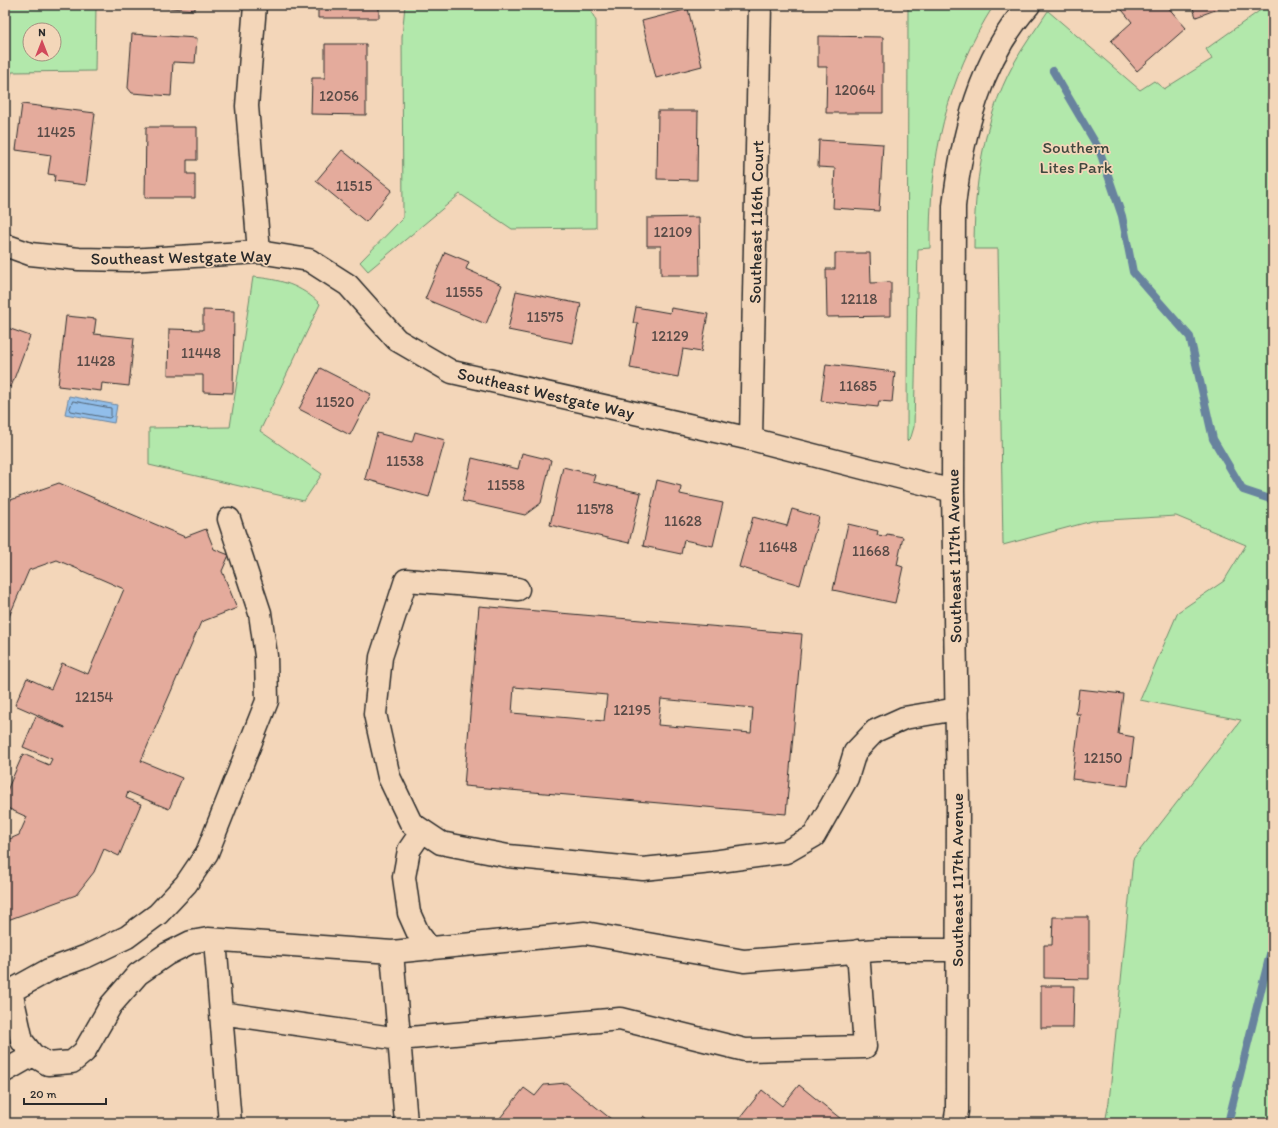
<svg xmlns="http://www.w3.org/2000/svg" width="1278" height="1128" viewBox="0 0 1278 1128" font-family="Itim,sans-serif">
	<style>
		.green { fill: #b2e8ab; stroke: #6e8a6b; fill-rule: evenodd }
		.water { fill: #91beea; stroke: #68839e }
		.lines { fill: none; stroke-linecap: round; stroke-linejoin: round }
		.shore { stroke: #546677; stroke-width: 1 }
		.stream { stroke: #68839e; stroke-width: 8 }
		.building { fill: #e4ab9c; stroke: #2b2b2b; fill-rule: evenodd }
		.minor-casing { stroke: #2b2b2b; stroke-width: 25 }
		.minor { stroke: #f3d6b9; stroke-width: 22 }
		.labels { text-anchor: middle; stroke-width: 3.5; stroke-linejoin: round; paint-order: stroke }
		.number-label { font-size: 15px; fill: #594b47 }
		.park-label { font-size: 17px; fill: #3f473e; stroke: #f3d6b9 }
		.street-label { font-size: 17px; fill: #2b2b2b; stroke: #f3d6b9 }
	</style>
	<rect width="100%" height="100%" fill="#f3d6b9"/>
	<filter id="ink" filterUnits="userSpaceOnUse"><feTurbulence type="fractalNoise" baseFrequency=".025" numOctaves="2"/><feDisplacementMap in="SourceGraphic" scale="8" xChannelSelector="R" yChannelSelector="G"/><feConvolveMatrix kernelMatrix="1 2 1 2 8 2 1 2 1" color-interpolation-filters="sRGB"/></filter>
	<g filter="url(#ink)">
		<path class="green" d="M5,5H96L95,71L12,72L5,99ZM30,30H54V54H30Z
			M405,5H588L596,21V228L512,229L460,194L368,271L360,262L403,218L402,37Z
			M908,5H994C946,80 929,159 930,248L918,249L914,427L911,437L907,441Z
			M1273,6V1123H1105L1109,1102L1133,859L1241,720L1140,700L1178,612L1224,581L1246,545L1176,516L1092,521L1003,545L998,249H974C974,185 983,121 1013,65C1023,46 1037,28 1048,11L1140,90L1154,81L1164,89L1212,59L1206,49L1262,9Z
			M253,277C279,279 301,285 320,304L260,431L322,474L304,501L149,465V428L230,427Z"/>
		<path class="water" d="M69,396L117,405L114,423L65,414Z"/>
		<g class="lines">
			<path class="shore" d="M73,401L111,408V417L109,418L71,411L70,409Z"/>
			<path class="stream" d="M1053,71L1099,149L1122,216L1133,272L1190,337L1213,439L1243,490L1273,500
				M1228,1123L1273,942"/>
		</g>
		<path class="building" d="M134,5H195V10Z
			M318,5H379V18H318Z
			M854,5H875V9Z
			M1118,5H1166L1186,28L1137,71L1111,41L1132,22Z
			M1192,5H1229L1196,17Z
			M688,9L702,66L656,78L642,21Z
			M132,34L197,38L195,63L173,62L171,96L132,93L128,88Z
			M818,36L883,37V113H826L827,67H818Z
			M325,44H366V115L311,114L312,78H325Z
			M22,104L95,113L86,185L54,181L55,175L48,174L51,155L16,150Z
			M658,111H698L697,180L657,179Z
			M146,127H197V160H187V174H195V198H145Z
			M819,140L883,144L879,211L833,208L835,168L818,167Z
			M342,150L392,190L366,222L316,181Z
			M699,217L700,275H661V246H647V218Z
			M445,252L469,262L466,269L502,285L486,324L425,299Z
			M835,253H870L871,283L891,282V316L827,317L826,269H835Z
			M516,291L581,304L573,343L508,330Z
			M636,307L670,313L671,308L708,314L701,352L683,349L678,377L630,368L638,323H633Z
			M203,310L234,311L233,393L203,392V375H168L169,329L203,330Z
			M66,316L96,319L94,334L134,338L129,386L102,383L101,391L58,386Z
			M5,327L30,336L11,387L5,385Z
			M826,364L895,372L892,402L879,401L878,407L821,401Z
			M320,368L371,394L350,435L299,409Z
			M415,432L445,440L429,497L365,479L377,433L412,442Z
			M522,453L551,460L541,503L525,515L462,501L472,458L518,469Z
			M563,467L595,475L593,482L641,493L629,543L550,525Z
			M657,480L681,486L680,494L723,503L713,546L684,540L681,554L643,546Z
			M59,483L185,537L206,529L214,549L229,555L222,571L237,608L201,622L141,761L182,778L169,809L128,792L126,798L141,804L119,856L104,849L94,872L76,895L5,921V841L19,835L27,817L5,807V795L23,754L49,765L52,759L23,747L36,716L65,728V727L15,705L27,678L51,689L62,663L88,674L124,589L57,560L29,570L5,626V502Z
			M792,509L819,517L800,585L739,567L753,517L787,526Z
			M848,524L878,531L877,535L886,536L887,534L903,537L897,565L903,567L895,603L833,590Z
			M479,606L802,634L786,814L464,786ZM514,687L607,695L604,721L512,713ZM661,699L753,708L751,733L658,725Z
			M1079,689L1123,694L1118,734L1134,737L1128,786L1072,779L1080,714H1076Z
			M1053,917H1089V979L1044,978V945H1052Z
			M1041,986H1074L1073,1028H1041Z
			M566,1083L616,1123H496L524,1088L535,1096L544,1085Z
			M799,1085L846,1123H736L762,1090L782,1106Z
			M643,1116L652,1123H638Z"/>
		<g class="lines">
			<defs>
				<path id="minor" d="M255,5L247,106L259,252
					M5,245L30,254L79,259L129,260L259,252L309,260L348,285L397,340L452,372L751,439L953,491
					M751,439L760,5
					M518,589L406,580L381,657L375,714L389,777L411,823L441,843L508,856L643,869L712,862L786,852L814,836L847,778L855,752L875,731L904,718L957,709
					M422,831L409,850L404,877L409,913L418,933L430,949
					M215,940L230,1123
					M392,952L406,1123
					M5,988L11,991L22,1041L33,1055L48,1064L72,1062L84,1052L111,1005L138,974L167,954L191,942L208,939L392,952L585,933L744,961L877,950H957
					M11,991L49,970L87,956L127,937L158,914L186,884L207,853L267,701L266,656L260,613L229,519
					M221,1013L399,1039L620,1019L745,1050L865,1047L858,951
					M5,1071L33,1055
					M955,1123L957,1111L958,802L953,491L954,206C962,136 980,59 1029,5"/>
			</defs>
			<use href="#minor" class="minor-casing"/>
			<use href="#minor" class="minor"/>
		</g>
	</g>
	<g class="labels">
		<g class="number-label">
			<text x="855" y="95">12064</text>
			<text x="339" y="101">12056</text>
			<text x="56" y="137">11425</text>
			<text x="354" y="191">11515</text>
			<text x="673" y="237">12109</text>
			<text x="464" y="297">11555</text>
			<text x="859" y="304">12118</text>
			<text x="545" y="322">11575</text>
			<text x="670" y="341">12129</text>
			<text x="201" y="358">11448</text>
			<text x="96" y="366">11428</text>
			<text x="858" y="391">11685</text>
			<text x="335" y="407">11520</text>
			<text x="405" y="466">11538</text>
			<text x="506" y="490">11558</text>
			<text x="595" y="514">11578</text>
			<text x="683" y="526">11628</text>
			<text x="778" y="552">11648</text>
			<text x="871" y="556">11668</text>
			<text x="94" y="702">12154</text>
			<text x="632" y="715">12195</text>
			<text x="1103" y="763">12150</text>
		</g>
		<g class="park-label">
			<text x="1076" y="153">Southern<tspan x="1076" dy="20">Lites Park</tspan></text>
		</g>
		<g class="street-label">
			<text transform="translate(756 222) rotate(-89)" y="6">Southeast 116th Court</text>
			<text transform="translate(181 257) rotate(-1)" y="6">Southeast Westgate Way</text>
			<text transform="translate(546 393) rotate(13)" y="6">Southeast Westgate Way</text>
			<text transform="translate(954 556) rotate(-91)" y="6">Southeast 117th Avenue</text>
			<text transform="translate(957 880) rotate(-90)" y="6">Southeast 117th Avenue</text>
		</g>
	</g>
	<rect width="1278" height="1128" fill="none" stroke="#f3d6b9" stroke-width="20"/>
	<rect x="10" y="10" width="1258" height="1108" fill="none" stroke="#2b2b2b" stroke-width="1.5" filter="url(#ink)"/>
	<g transform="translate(42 42)"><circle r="19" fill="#f3d6b9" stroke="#a39280"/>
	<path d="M0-3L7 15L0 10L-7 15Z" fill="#d1495b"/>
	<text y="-6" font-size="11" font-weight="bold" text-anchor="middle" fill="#2b2b2b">N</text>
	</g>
	<path d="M24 1098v6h82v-6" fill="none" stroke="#2b2b2b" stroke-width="2"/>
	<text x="30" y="1098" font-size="12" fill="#2b2b2b" stroke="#f3d6b9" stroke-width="3" paint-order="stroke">20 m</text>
</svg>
